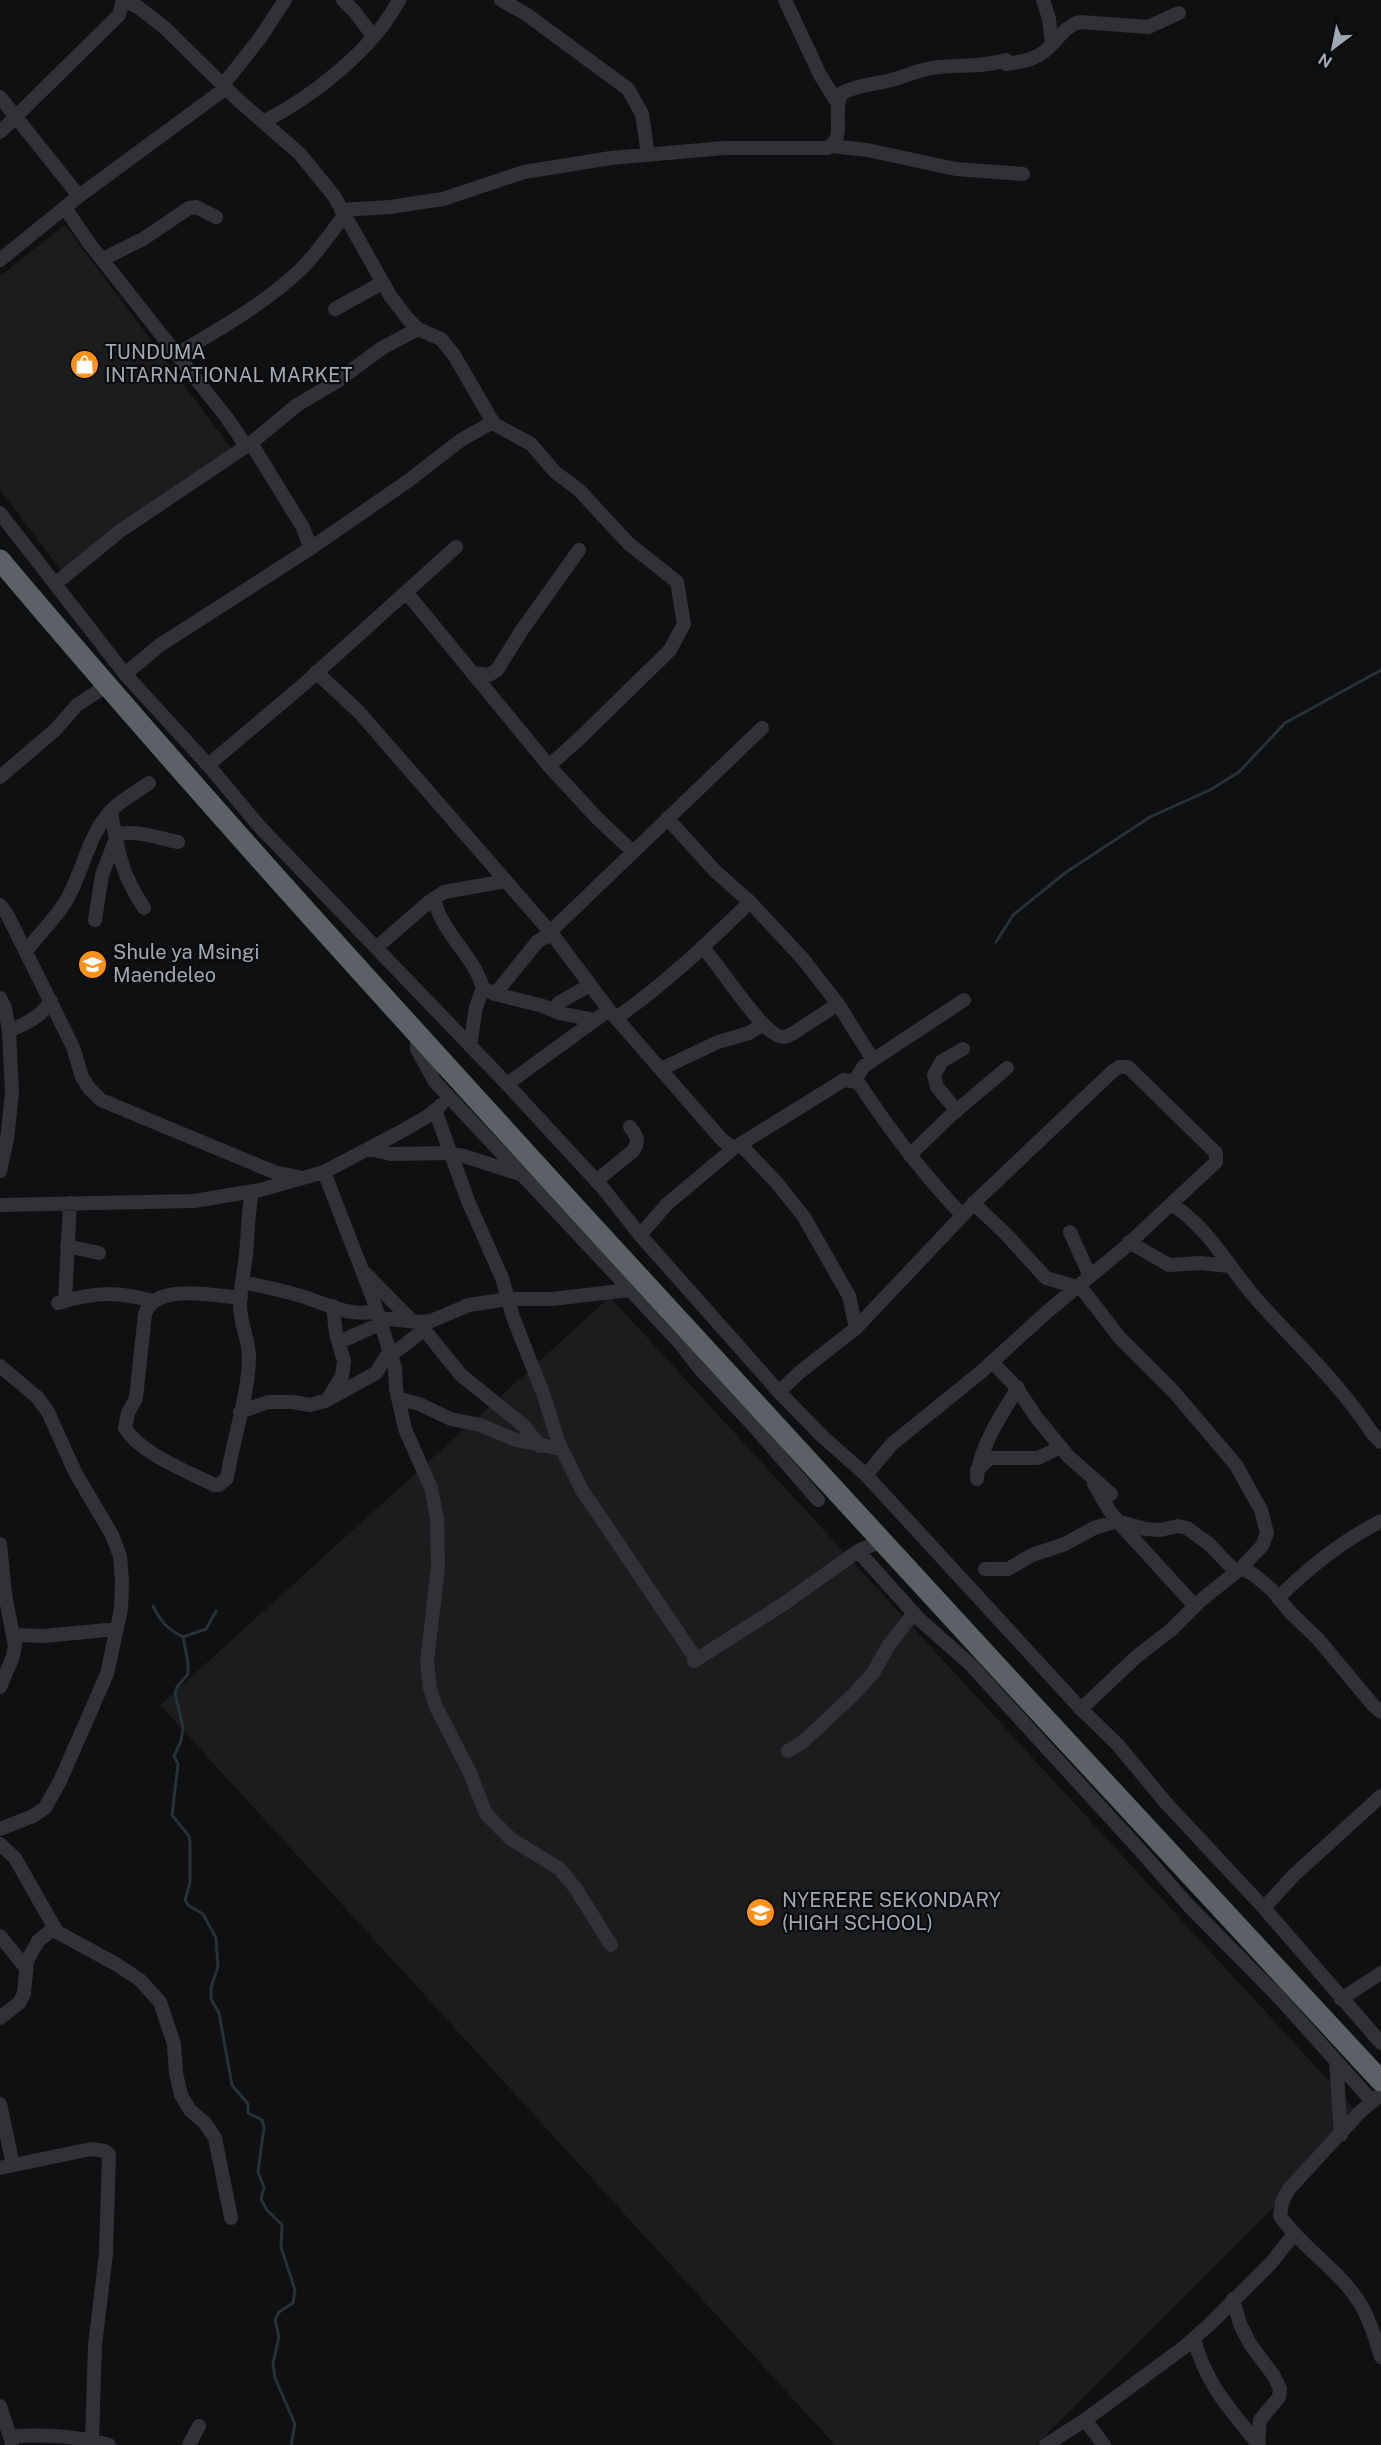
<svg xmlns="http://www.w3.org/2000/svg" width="1381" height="2445" viewBox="0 0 1381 2445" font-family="'Public Sans',sans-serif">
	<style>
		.built { fill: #1b1c1e }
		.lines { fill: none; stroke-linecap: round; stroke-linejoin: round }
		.stream { stroke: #273237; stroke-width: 3 }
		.minor { stroke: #303236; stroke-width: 14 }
		.highway { stroke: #5c6167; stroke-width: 21 }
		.labels { text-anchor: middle; stroke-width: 4.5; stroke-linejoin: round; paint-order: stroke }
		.poi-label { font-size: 20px; fill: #9fa8b3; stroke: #0a0b0c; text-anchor: start }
	</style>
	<rect width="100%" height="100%" fill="#0f1011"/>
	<path class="built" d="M65,225L235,453L62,572L0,490V276Z
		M610,1297L1363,2118L1036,2445H835L160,1705Z"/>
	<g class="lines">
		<path class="stream" d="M996,942L1013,915L1065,873L1150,817L1210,790L1239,772L1285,723L1381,670
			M153,1606C161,1622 167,1629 183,1637L206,1629L216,1611
			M183,1637L188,1662V1674L177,1687L175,1693L183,1728L181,1741L174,1756L178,1764L172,1815L189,1836L190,1842V1883L185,1900L188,1905L203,1914L216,1938L218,1966L211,1988V1999L219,2013L232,2085L248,2104V2113L262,2120L264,2127L258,2172L264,2187L261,2199L267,2210L282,2225L281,2247L295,2290L293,2303L279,2312L275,2320L279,2337L273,2363L275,2378L295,2424L291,2445"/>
		<path class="minor" d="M123,0L138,7L165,28L237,99L300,154L334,196L391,297L408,319L418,329L441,339L454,355L494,424L531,444L555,472L579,490L628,543L677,582L684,624L670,650L581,737L549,766
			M343,0L354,11L373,36
			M501,0L526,14L628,89L642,114L648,155
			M785,0L820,75L837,102
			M1043,0L1049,19L1052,44
			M1006,64C1018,62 1029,61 1039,55C1056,46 1061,27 1080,22L1148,27L1179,13
			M223,85L260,38L285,0
			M0,97L79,196
			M263,122C312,97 373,50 399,0
			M0,132L119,15L123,0
			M831,146L867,150L956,169L1023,174
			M65,208L89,243L227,418L246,446
			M341,210L390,207L443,199L524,172L611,158L724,148H828C847,137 831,110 842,93C857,85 871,85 887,81C902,78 917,70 932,68C957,64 981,68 1006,60
			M103,259L143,239L189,208L196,207L216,217
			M0,260L79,196L226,88
			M335,309L382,283
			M177,354C220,329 264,304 300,270C317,254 330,233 345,215
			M251,443L302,526L311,548
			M0,513L125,674L208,765L260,827L507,1084L602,1187L640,1235L779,1392L823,1437L866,1475L1081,1709L1118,1745L1166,1803L1264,1908L1381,2043
			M55,584L120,531L251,443L297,405L336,382L382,348L418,329
			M406,592L549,766L597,818L633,852
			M316,672L359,712L506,881L552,934L609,1010L723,1141L734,1148
			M472,673L489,675L497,670L522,630L579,550
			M125,674L160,645L311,548L408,481L461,440L493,422
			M208,765L303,685L456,547
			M0,777L55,730L77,705L106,686
			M111,812C119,854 120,871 144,908
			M667,818L715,871L750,902L803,959L838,1004L873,1060
			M115,835C137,829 156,838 178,842
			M434,898C441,933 473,954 483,988L476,1007L470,1046
			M0,905L7,914L73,1047L82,1077L89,1088L101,1100L274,1172L298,1177
			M95,920L102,875L115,841
			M550,932L762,728
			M377,947L429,902L444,892L506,881
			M702,947C719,963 764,1039 784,1037C785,1037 791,1034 792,1034L838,1004
			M26,951C39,934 55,919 66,901C84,871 88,831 115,807C125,798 138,791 149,783
			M483,988L495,994L543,1006L559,1013L595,1020
			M495,994L538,941L552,934
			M0,998L5,1008L9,1031L12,1093L7,1139L0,1171
			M552,1010L560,1002L590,985
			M616,1018C664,985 708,943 750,902
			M9,1031C25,1024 41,1017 51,1001
			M417,1034V1049L435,1082L680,1343L699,1368L751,1423L818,1500
			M661,1069L718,1042L749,1033L763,1024
			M855,1080L864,1066L873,1060L964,1000
			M507,1084L609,1010
			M435,1110L468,1201L502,1278L513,1317L544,1396L558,1441L582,1490L692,1653
			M957,1111L937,1087L934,1075L942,1061L963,1049
			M740,1144L777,1183L804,1217L849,1296L856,1328
			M369,1149L391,1154L450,1153
			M451,1154L464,1156L523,1175
			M910,1155L950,1116L1007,1068
			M324,1172L372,1296L395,1368L396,1389L405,1429L431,1488L437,1518L438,1567L427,1661L430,1688L436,1707L470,1773L486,1814L511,1839L560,1869L576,1889L611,1945
			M596,1181L633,1151C640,1141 637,1136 630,1127
			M973,1203L1005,1233L1046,1278L1077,1287
			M1171,1204C1208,1226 1230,1270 1259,1302C1297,1344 1341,1385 1372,1433L1381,1442
			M0,1205L194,1201L260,1190L324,1172L404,1130L428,1116L441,1105
			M1070,1232L1090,1276
			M640,1235L667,1204L734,1148L844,1080L858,1082C889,1129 923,1174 962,1215
			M1129,1242L1169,1265L1200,1263L1229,1266
			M67,1246L99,1253
			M365,1273L412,1321
			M243,1282C261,1286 280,1290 298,1295C323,1302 349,1318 376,1311
			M1079,1285L1120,1338L1174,1392L1236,1465L1261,1510L1267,1533L1262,1546L1241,1568L1200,1601L1171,1630L1136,1657L1081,1709
			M241,1298C215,1296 155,1282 145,1314L136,1398L128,1413L125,1428C141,1454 187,1471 214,1485H219L227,1478C233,1439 249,1394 249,1355C248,1338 240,1323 240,1305C240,1289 244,1272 246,1255C248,1234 248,1212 252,1191
			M65,1301L70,1203
			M58,1303C95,1292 115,1291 153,1301
			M378,1318L418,1322L431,1321L469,1305L508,1299H552L629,1290
			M418,1322L461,1375L524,1426L540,1446
			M339,1342L380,1324
			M390,1356L425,1329
			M992,1362L1016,1387L1036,1417L1068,1456L1111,1494
			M0,1366L37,1397L48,1412L75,1472L112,1535L120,1556L122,1580L121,1609L107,1674L60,1781L45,1808L33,1816L0,1829
			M779,1392L800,1372L856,1328L979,1198L1113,1071L1119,1067H1128L1216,1153V1162L1123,1249L1048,1311L981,1372L892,1444L866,1475
			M328,1399L342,1376L344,1361L336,1334L333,1306
			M400,1399L419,1404L451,1419L480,1425L516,1440L561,1449
			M240,1412L268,1402H292L310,1405L325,1401L376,1373L389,1352
			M977,1470L990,1458H1038L1061,1447
			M977,1479C978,1450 1002,1413 1018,1388
			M1094,1484L1109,1510L1120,1524L1195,1606
			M0,1544L5,1594L15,1646L12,1659L0,1687
			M858,1551L919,1619L970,1664L1139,1849L1188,1905L1276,1994L1372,2101
			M1241,1568L1253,1574L1272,1590L1290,1612L1318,1639L1373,1705L1381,1712
			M985,1569H1008L1032,1555L1065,1544L1094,1528L1117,1521L1145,1529L1160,1530L1178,1526L1187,1528L1209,1544L1236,1572
			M1278,1598C1309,1567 1342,1541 1381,1521
			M15,1635L43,1636L117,1629
			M694,1661L782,1605L858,1551L881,1541
			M788,1751L804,1741L854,1694L873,1673L888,1646L914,1613
			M0,1844L15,1858L57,1932L116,1964L140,1980L160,2002L174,2044L176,2073L181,2095L190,2110L205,2123L215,2138L231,2218
			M1264,1908L1294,1875L1381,1796
			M0,1936L26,1968
			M1341,1999L1381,1973
			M0,2018L19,2003L24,1994L27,1961L38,1941L54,1928
			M1336,2061L1341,2135
			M1381,2094L1360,2112L1288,2190L1282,2203L1280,2216C1303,2249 1341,2271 1361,2305C1370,2320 1376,2340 1381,2357
			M0,2104L13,2165
			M0,2168L91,2149L105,2151L109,2154L106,2254L95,2345L92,2440
			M1233,2299L1240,2324L1250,2344L1274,2376L1280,2389L1279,2397L1260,2420L1258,2444
			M1194,2339C1206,2384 1230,2410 1259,2445
			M0,2406L12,2443
			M1085,2420L1104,2445
			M11,2436C44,2435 76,2435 109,2445
			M189,2445L199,2426
			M1046,2445L1085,2420L1183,2348L1210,2324L1271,2263L1294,2234"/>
		<path class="highway" d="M0,560C193,789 395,1010 597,1231C857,1516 1119,1798 1381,2081"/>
	</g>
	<defs>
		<symbol id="shop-disc" viewBox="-11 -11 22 22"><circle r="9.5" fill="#fe911b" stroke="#0a0b0c"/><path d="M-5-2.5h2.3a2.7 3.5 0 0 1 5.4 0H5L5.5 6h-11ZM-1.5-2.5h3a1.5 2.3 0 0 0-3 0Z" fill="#fff"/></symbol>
		<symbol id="school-disc" viewBox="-11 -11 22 22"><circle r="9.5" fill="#fe911b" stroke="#0a0b0c"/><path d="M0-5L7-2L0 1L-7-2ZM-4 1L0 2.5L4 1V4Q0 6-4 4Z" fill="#fff"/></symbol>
	</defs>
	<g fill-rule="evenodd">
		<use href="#shop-disc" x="68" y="348" width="33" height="33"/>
		<use href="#school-disc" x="76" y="948" width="33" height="33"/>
		<use href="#school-disc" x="744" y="1896" width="33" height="33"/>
	</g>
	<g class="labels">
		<g class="poi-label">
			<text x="105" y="359">TUNDUMA<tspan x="105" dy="23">INTARNATIONAL MARKET</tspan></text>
			<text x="113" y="959">Shule ya Msingi<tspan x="113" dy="23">Maendeleo</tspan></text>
			<text x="782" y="1907">NYERERE SEKONDARY<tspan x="782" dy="23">(HIGH SCHOOL)</tspan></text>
		</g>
	</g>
	<g transform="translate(1333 48) rotate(212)" stroke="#0a0b0c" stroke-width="4.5" paint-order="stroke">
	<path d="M0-4.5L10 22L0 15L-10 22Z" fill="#9fa8b3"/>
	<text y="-9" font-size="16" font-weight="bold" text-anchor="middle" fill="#9fa8b3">N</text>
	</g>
</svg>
